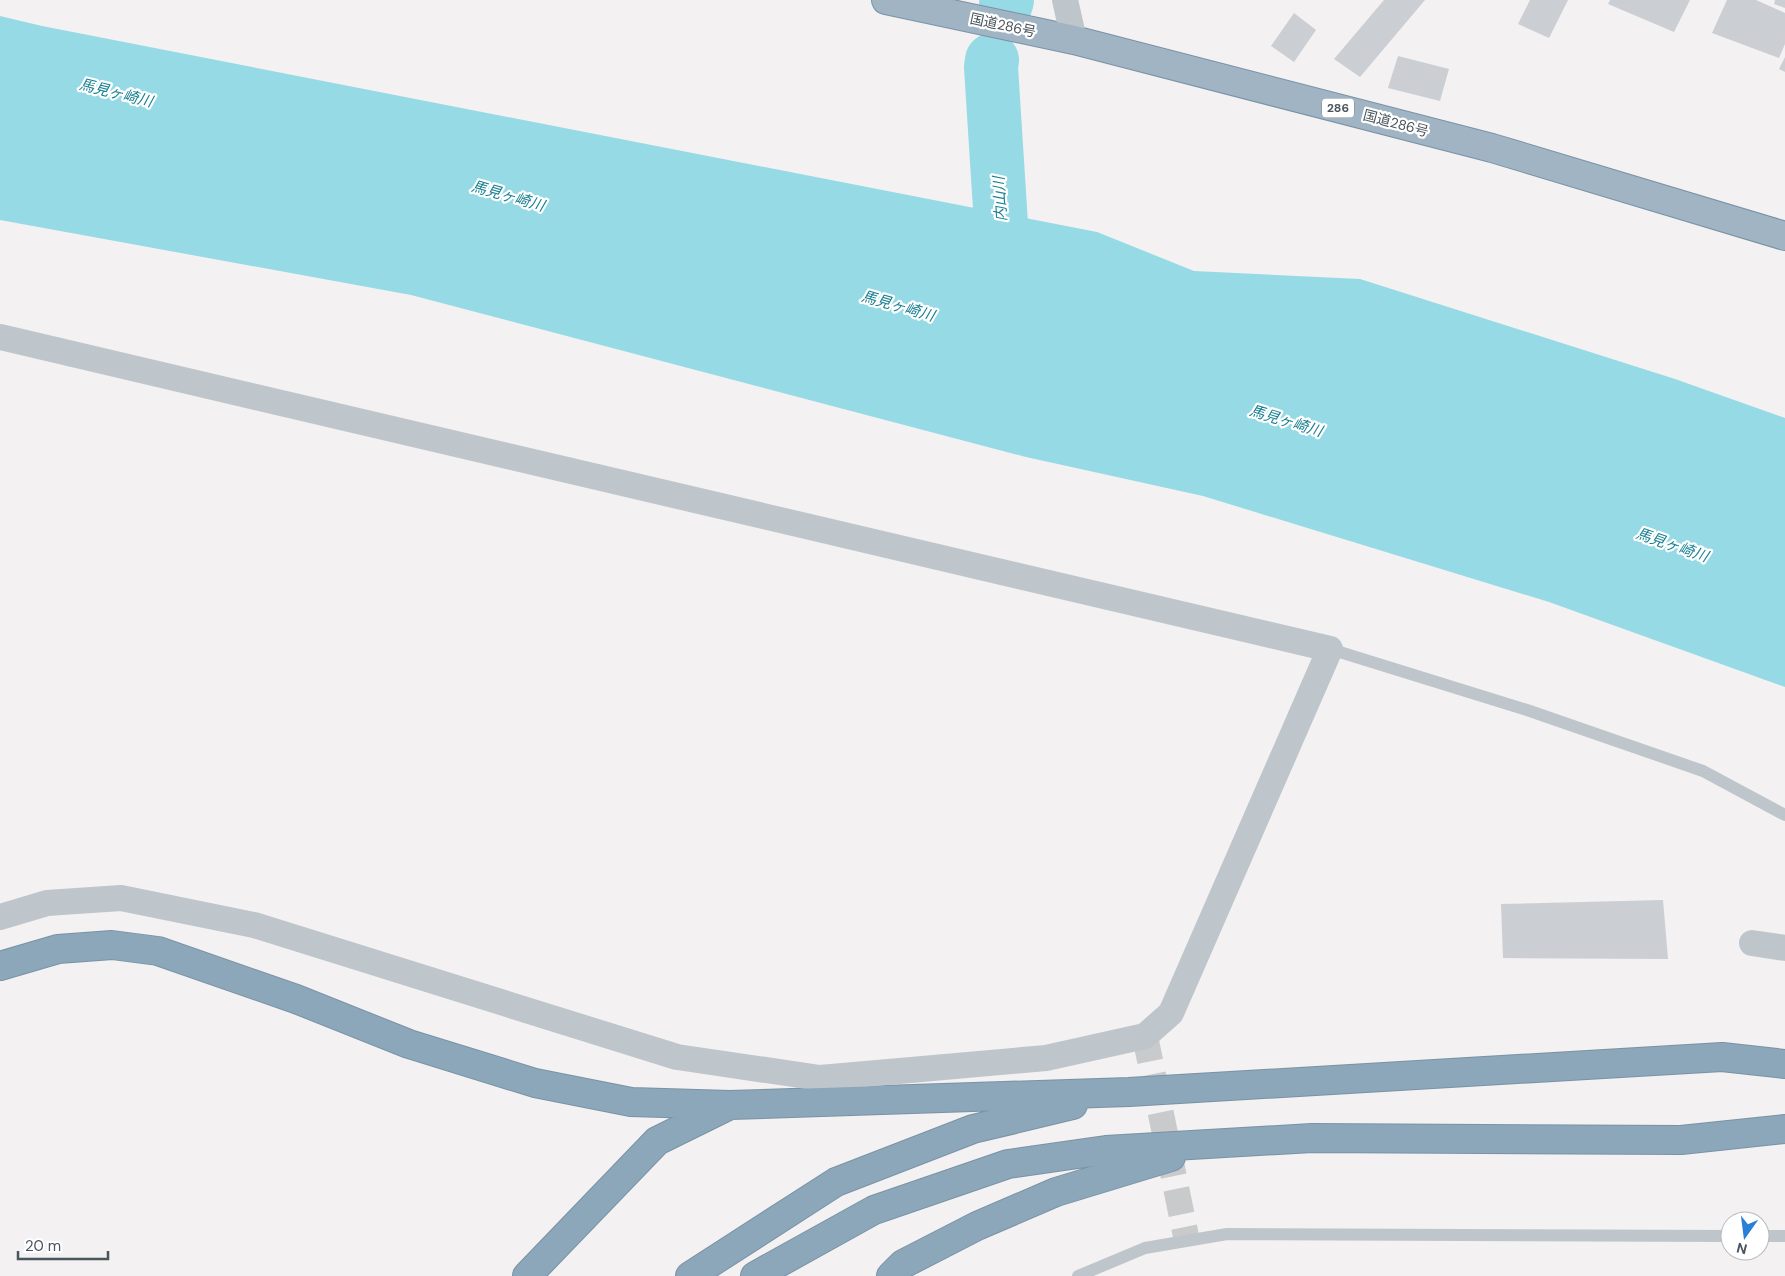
<svg xmlns="http://www.w3.org/2000/svg" width="1785" height="1276" viewBox="0 0 1785 1276" font-family="'DM Sans','Noto Sans JP',sans-serif">
	<style>
		.water { fill: #95dae5 }
		.lines { fill: none; stroke-linecap: round; stroke-linejoin: round }
		.river { stroke: #95dae5; stroke-width: 54 }
		.building { fill: #cbced3 }
		.minor-tunnel { stroke: #c9cacc; stroke-width: 26; stroke-dasharray: 26 13; stroke-linecap: butt }
		.trunk-casing { stroke: #7992a6; stroke-width: 30 }
		.motorway-casing { stroke: #7992a6; stroke-width: 30 }
		.service { stroke: #bec6cc; stroke-width: 12 }
		.minor { stroke: #bec6cc; stroke-width: 26 }
		.trunk { stroke: #a0b4c4; stroke-width: 28 }
		.motorway { stroke: #8da7ba; stroke-width: 28 }
		.labels { text-anchor: middle; stroke-width: 4.5; stroke-linejoin: round; paint-order: stroke }
		.shield { fill: #fff; stroke: #80888e; stroke-width: 1 }
		.shield-label { font-size: 12px; font-weight: bold; fill: #4a555d }
		.street-label { font-size: 14px; fill: #4a555d; stroke: #fff }
		.water-label { font-size: 15px; font-style: italic; fill: #198192; stroke: #fff }
	</style>
	<rect width="100%" height="100%" fill="#f3f1f1"/>
	<path class="water" d="M0,16L42,26L1097,232L1194,271L1360,279L1675,379L1785,418V687L1549,602L1203,496L1026,457L411,295L0,220Z"/>
	<g class="lines">
		<path class="river" d="M1006,4L1007,0
			M992,60L991,67L1005,287"/>
	</g>
	<path class="building" d="M1384,0H1425L1360,77L1334,59Z
		M1530,0H1568L1549,38L1518,24Z
		M1610,0H1690L1674,32L1608,4Z
		M1727,0H1756L1785,13V44L1779,58L1712,33Z
		M1775,0H1785V8L1774,4Z
		M1294,13L1316,30L1294,62L1271,46Z
		M1398,56L1449,69L1440,101L1388,88Z
		M1785,57V72L1779,69Z
		M1663,900L1668,959L1503,958L1501,904Z"/>
	<g class="lines">
		<path class="minor-tunnel" d="M1145,1036L1187,1241"/>
		<defs>
			<path id="trunk" d="M886,0L1074,40L1492,148L1785,236"/>
			<path id="motorway" d="M0,966L58,949L112,945L158,951L296,999L409,1044L535,1083L631,1102L730,1105L1129,1092L1722,1057L1785,1064
				M527,1276L657,1141L728,1106
				M690,1276L836,1182L973,1129L1073,1105
				M755,1276L874,1210L1008,1164L1106,1150L1312,1138L1681,1140L1785,1129
				M891,1276L903,1264L977,1226L1056,1192L1171,1157"/>
		</defs>
		<use href="#trunk" class="trunk-casing"/>
		<use href="#motorway" class="motorway-casing"/>
		<path class="service" d="M1330,649L1527,710L1703,771L1785,815
			M1760,1236H1785
			M1078,1276L1145,1248L1227,1234L1730,1236"/>
		<path class="minor" d="M1065,0L1074,40
			M0,337L1330,649L1171,1013L1145,1036L1046,1058L820,1078L677,1057L254,925L121,898L47,903L0,917
			M1752,943L1785,948"/>
		<use href="#trunk" class="trunk"/>
		<use href="#motorway" class="motorway"/>
	</g>
	<g class="labels">
		<rect class="shield" x="1322" y="98.5" width="32" height="19" rx="4"/>
		<g class="shield-label">
			<text x="1338" y="112">286</text>
		</g>
		<g class="street-label">
			<text transform="translate(1003 25) rotate(12)" y="5">国道286号</text>
			<text transform="translate(1396 123) rotate(15)" y="5">国道286号</text>
		</g>
		<g class="water-label">
			<text transform="translate(116 93) rotate(14)" y="5">馬見ヶ崎川</text>
			<text transform="translate(508 196) rotate(16)" y="5">馬見ヶ崎川</text>
			<text transform="translate(1000 199) rotate(-93)" y="5">内山川</text>
			<text transform="translate(898 306) rotate(16)" y="5">馬見ヶ崎川</text>
			<text transform="translate(1286 421) rotate(17)" y="5">馬見ヶ崎川</text>
			<text transform="translate(1672 545) rotate(19)" y="5">馬見ヶ崎川</text>
		</g>
	</g>
	<g transform="translate(1745 1236) rotate(194)"><circle r="24" fill="#ffffff" stroke="#b7bbbe"/>
	<path d="M0-4L9 19L0 12L-9 19Z" fill="#2a80d4"/>
	<text y="-8" font-size="14" font-weight="bold" text-anchor="middle" fill="#4a555d">N</text>
	</g>
	<path d="M18 1251v8h90v-8" fill="none" stroke="#4a555d" stroke-width="2.5"/>
	<text x="25" y="1251" font-size="15" fill="#4a555d" stroke="#ffffff" stroke-width="4" paint-order="stroke">20 m</text>
</svg>
